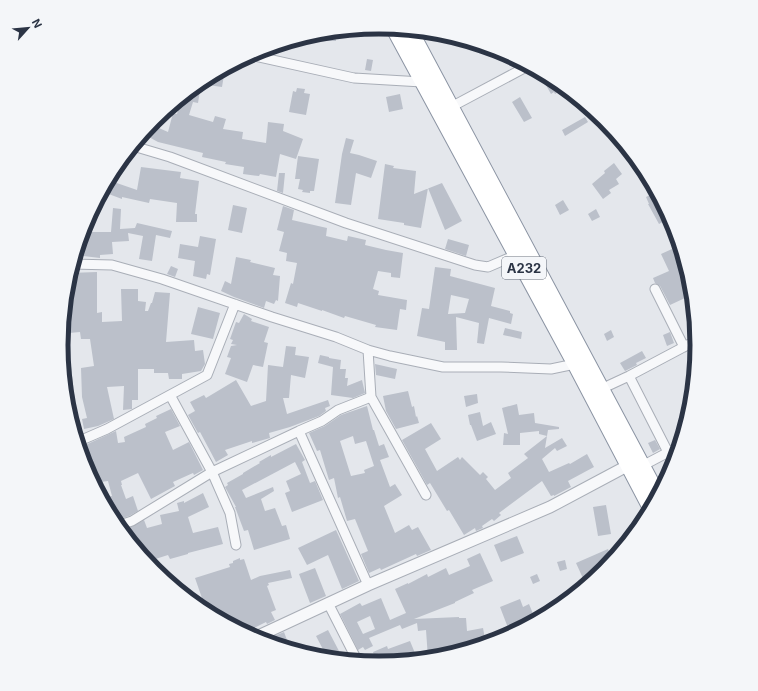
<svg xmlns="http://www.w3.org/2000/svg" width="758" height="691" viewBox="0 0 758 691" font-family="Inter,sans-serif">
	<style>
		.building { fill: #bbc0ca; fill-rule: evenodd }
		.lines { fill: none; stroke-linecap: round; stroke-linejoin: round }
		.minor-casing { stroke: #a9aeb7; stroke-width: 11 }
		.tertiary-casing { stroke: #a9aeb7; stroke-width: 13 }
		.trunk-casing { stroke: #8b94a3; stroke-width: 17 }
		.minor { stroke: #f7f8fa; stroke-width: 9 }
		.tertiary { stroke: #f7f8fa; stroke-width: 11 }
		.trunk { stroke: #fff; stroke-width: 15 }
		.labels { text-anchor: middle; stroke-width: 3; stroke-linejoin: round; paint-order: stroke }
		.shield { fill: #f4f6f9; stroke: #676e7b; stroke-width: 1 }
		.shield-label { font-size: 13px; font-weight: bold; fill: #2b3445 }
		.rim { fill: none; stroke: #2b3445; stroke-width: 5 }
	</style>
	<rect width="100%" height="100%" fill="#e4e7ec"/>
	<path class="building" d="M336,31V41H318V33Z
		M367,59L373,60L371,71L365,70Z
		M225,69L222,87L201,84L198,103L193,102L189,115L213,122L215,116L226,119L223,129L243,132L242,139L266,143L268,122L284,124L283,131L303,139L296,159L280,154L276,177L260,174L259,176L243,174L244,167L225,164L226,162L202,157L203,153L158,142L147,136L152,125L168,132L173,113L177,114L181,98L202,81Z
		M538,71L556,81L565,88L555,94L554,92L551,94Z
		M297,88L305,89L304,93L310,94L306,115L289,112L293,91L296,92Z
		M400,94L403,109L389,112L386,97Z
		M520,97L532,118L524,122L512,102Z
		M585,117L588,122L565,136L562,130Z
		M346,138L354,140L350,153L359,155L377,161L371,178L356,173L351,205L335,203L342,154Z
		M298,156L319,159L314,191H310V193L302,192L303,190L298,189L300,179H295Z
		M614,163L622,174L616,179L619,184L609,190L611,193L603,199L592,184L605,173L604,171Z
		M385,164L394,166L393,168L416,171L414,194L442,183L462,221L445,230L428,188L421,228L404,225V223L378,219Z
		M141,167L181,172L180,178L199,181L195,214H197V222H176L177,203L150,199L149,203L122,197V199L106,193L108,187H104L108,180L137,190Z
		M279,173H285L283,193L277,191Z
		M656,192L670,218L659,224L648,204H649L646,197Z
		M563,200L569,210L560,215L555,205Z
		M233,205L247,208L242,233L228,230Z
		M283,206L294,210L292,220L327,228L326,236L347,241L348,236L366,240L365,245L386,250L403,253L400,278L391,277V273L378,271L373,289L379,291L378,295L407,300L406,310L400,309L397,330L375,327L376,325L345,316L344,318L322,310V311L298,303L297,307L285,303L291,283L293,284L297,263L286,261L287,253L279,251L284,232L277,230Z
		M113,208L121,209L120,229L135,228L137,223L172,231L170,238L156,235L152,261L139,259L143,236L128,233L129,241L112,242L113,254L100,255V258L75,255L82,232H111Z
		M596,209L600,217L592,221L588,214Z
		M200,236L216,239L210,275L207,274L206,279L193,276L195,261L178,258L180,244L198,247Z
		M448,239L469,245L466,256L445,249Z
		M672,249L689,282H691L695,315L685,298L670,305L660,286L655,283L653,278L669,271L661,254Z
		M236,257L251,260L250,262L275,268L273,275L280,276L278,301L276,300L274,304L266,301L264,308L234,297L221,291L225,281L231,284Z
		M171,266L178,269L175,277L167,274Z
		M435,267L451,269L450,276L495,288L491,306L510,311V313L513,314L511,324L489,318L484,344L477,343L479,323L456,317L457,350H445V342L417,336L422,308L429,309ZM451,295L469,299L465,313L448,314Z
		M97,272V313L102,312V322L122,321L121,289H138V301L146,302L145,311H148L151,303H152L155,292L170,293L166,342L194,340L195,351L203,350L205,364L201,371L182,374V379H169L168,373H154V369H138V400H132V409L123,410L124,386L107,387L114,419L98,426L84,429L82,419L87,418L82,397L81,368L94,366L90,339H81L80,332L69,333V319H71V304L70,288H68L67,281L70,273Z
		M198,307L220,313L213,339L191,334Z
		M244,314L252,319L251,321L269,327L264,342L268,343L263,367L253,365L247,382L225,374L231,358L227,357L231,346L237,345L231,344L233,340L230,339L236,322L239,323Z
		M505,328L522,332L521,339L503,335Z
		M611,330L614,337L607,341L604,334Z
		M670,332L674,343L667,346L663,335Z
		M286,346L296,347L295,355L309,357L305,378L291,375L289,398H283L287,414L328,400L330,406L325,408L326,411L319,416L290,427L269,433L270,438L252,443V441L225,450L228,455L216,462L200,432L198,433L188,415L195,411L190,402L204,395L206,398L236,380L251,406L266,401L268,365L283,367Z
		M642,351L646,358L636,363L637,365L625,371L620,363Z
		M320,355L329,357V358L341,360L340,369H346L345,378H348L347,386L362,380L365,393L353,398L331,395L333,367L318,363Z
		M375,364L397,369L395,379L376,375Z
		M408,391L412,407L414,406L416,417L417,416L419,423L396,429L386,411L383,396Z
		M477,394L478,403L466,407L464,396Z
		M517,404L519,415L534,413L535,423L559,427V429L548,430L547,436L539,434V431L520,433V445H503L504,433L508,434L502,408Z
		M367,406L373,430H374L379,446L384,444L389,457L380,460L390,487L395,484L402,495L384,506L395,533L409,525L412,530L418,527L431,550L417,556L416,554L381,570L380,568L369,573L361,554L368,551L355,519L347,521L340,497L338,498L334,478L329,480L320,450L317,451L309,433L325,426L341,415ZM353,436L355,444L366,441L374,466L364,470L365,473L351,476L340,441Z
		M171,409L180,426L165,432L173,450L189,442L203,470L194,475L193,473L173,482L175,486L151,499L138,473L121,481L122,485H121L126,499L133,496L138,511L129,516L113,521L101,498L112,496L108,481L93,483L90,476L87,453L84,455L81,447L116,431L118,443L125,442L124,437L146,427L145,424L157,418L156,416Z
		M480,412L483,426L491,422L496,434L477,441L471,425H470L468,415Z
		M431,423L441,439L425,449L437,471L458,457L460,460L462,457L480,475L483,472L488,477L486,479L495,490L511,478L508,473L528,458L524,454L547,436L545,448L562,438L567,446L557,451L555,448L542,459L549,472L569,463L570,464L587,454L594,467L568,481L571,487L554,496V495L551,496L542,481L499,513L501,515L494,521L492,519L482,526L483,528L476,531L475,528L464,535L449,510L447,511L430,483L427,485L402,440Z
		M655,440L660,449L653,453L648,443Z
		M296,444L305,460L302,462L310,483L315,481L323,500L292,512L285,493L290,491L286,481L301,474L295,462L242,490L246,498L273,487L274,491L261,499L265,511L275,508L282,526L286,525L290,539L254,550L248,530L244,531L235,507H236L225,487L228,485L227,483L243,474V473L260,463L259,462L271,455V457Z
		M203,493L209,507L188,517L193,533L218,527L223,544L188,553V554L170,559L168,555L146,562L127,538L132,537L129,528L144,520L147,528L162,524L160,515L179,511L177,503L184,501V503Z
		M606,505L611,534L598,536L593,507Z
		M336,530L359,581L342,589L328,555L307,565L298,548Z
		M517,536L524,553L501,562L494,545Z
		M608,549L613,560L591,571L594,579L586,585L576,563Z
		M480,553L493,581L472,590L474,593L455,602V603L414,619L459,617V618H466L467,631L483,628L486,644L441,658H428L426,630L418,631L417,623L402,629L400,625L369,638L373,646L365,650L363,647L358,650L340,614L360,603L362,606L381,598L390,620L406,613L395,589L408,583V584L427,574L428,577L446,568L449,575L470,566L467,559ZM370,616L375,629L363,634L357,622Z
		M240,558V560L244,559L251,580L260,576L290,570L292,578L268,583L269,585L267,586L276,610L271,612L275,620L267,624L266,622L244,633L199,608L197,603L203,601L195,578L230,567L229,564L233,563V561Z
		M565,560L567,569L560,571L557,562Z
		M315,568L326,596L310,603L299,574Z
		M537,574L540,581L533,584L530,577Z
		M520,599L523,607L529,604L536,621L510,633L500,607Z
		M328,630L339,651L327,657L316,636Z
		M284,632L287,640L286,641L290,650L275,645L272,637Z
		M410,641L417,658L408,661L377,664L373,652L387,646L388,649Z"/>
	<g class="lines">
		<defs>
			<path id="minor" d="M250,55L354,78L422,82
				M451,107L528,66
				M133,146L170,157L346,223L475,265L488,267L516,255
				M72,264L112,265L162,279L272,317L336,337L368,350L390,356L443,367H501L551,369L575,364
				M655,289L684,347
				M62,335L72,425
				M368,350L371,397L426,495
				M629,376L674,464
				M601,389L629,376L697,340
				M170,395L212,472L230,513L236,545
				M299,431L322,421L338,410L371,397
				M77,442L107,429L207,375L235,304
				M642,466L680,446
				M117,526L132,521L212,472L299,431L368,585
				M328,603L358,662"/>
			<path id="tertiary" d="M254,638L368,585L550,507L627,466"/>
			<path id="trunk" d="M394,29L575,364L651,509
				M410,30L658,495"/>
		</defs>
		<use href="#minor" class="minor-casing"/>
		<use href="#tertiary" class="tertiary-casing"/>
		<use href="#trunk" class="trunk-casing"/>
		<use href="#minor" class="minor"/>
		<use href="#tertiary" class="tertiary"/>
		<use href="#trunk" class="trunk"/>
	</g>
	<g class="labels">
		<rect class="shield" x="502" y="257" width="44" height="22" rx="3"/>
		<g class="shield-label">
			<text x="524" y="273">A232</text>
		</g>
	</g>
	<path d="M0 0H758V691H0ZM68 345a311 311 0 1 1 622 0a311 311 0 1 1-622 0Z" fill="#f4f6f9" fill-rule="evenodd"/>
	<path class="rim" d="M68 345a311 311 0 1 1 622 0a311 311 0 1 1-622 0Z"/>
	<g transform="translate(28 28) rotate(63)" stroke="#f4f6f9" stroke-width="3" paint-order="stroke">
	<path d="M0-3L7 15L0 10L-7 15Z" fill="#2b3445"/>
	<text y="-6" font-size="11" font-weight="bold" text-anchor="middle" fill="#2b3445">N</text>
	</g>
</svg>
